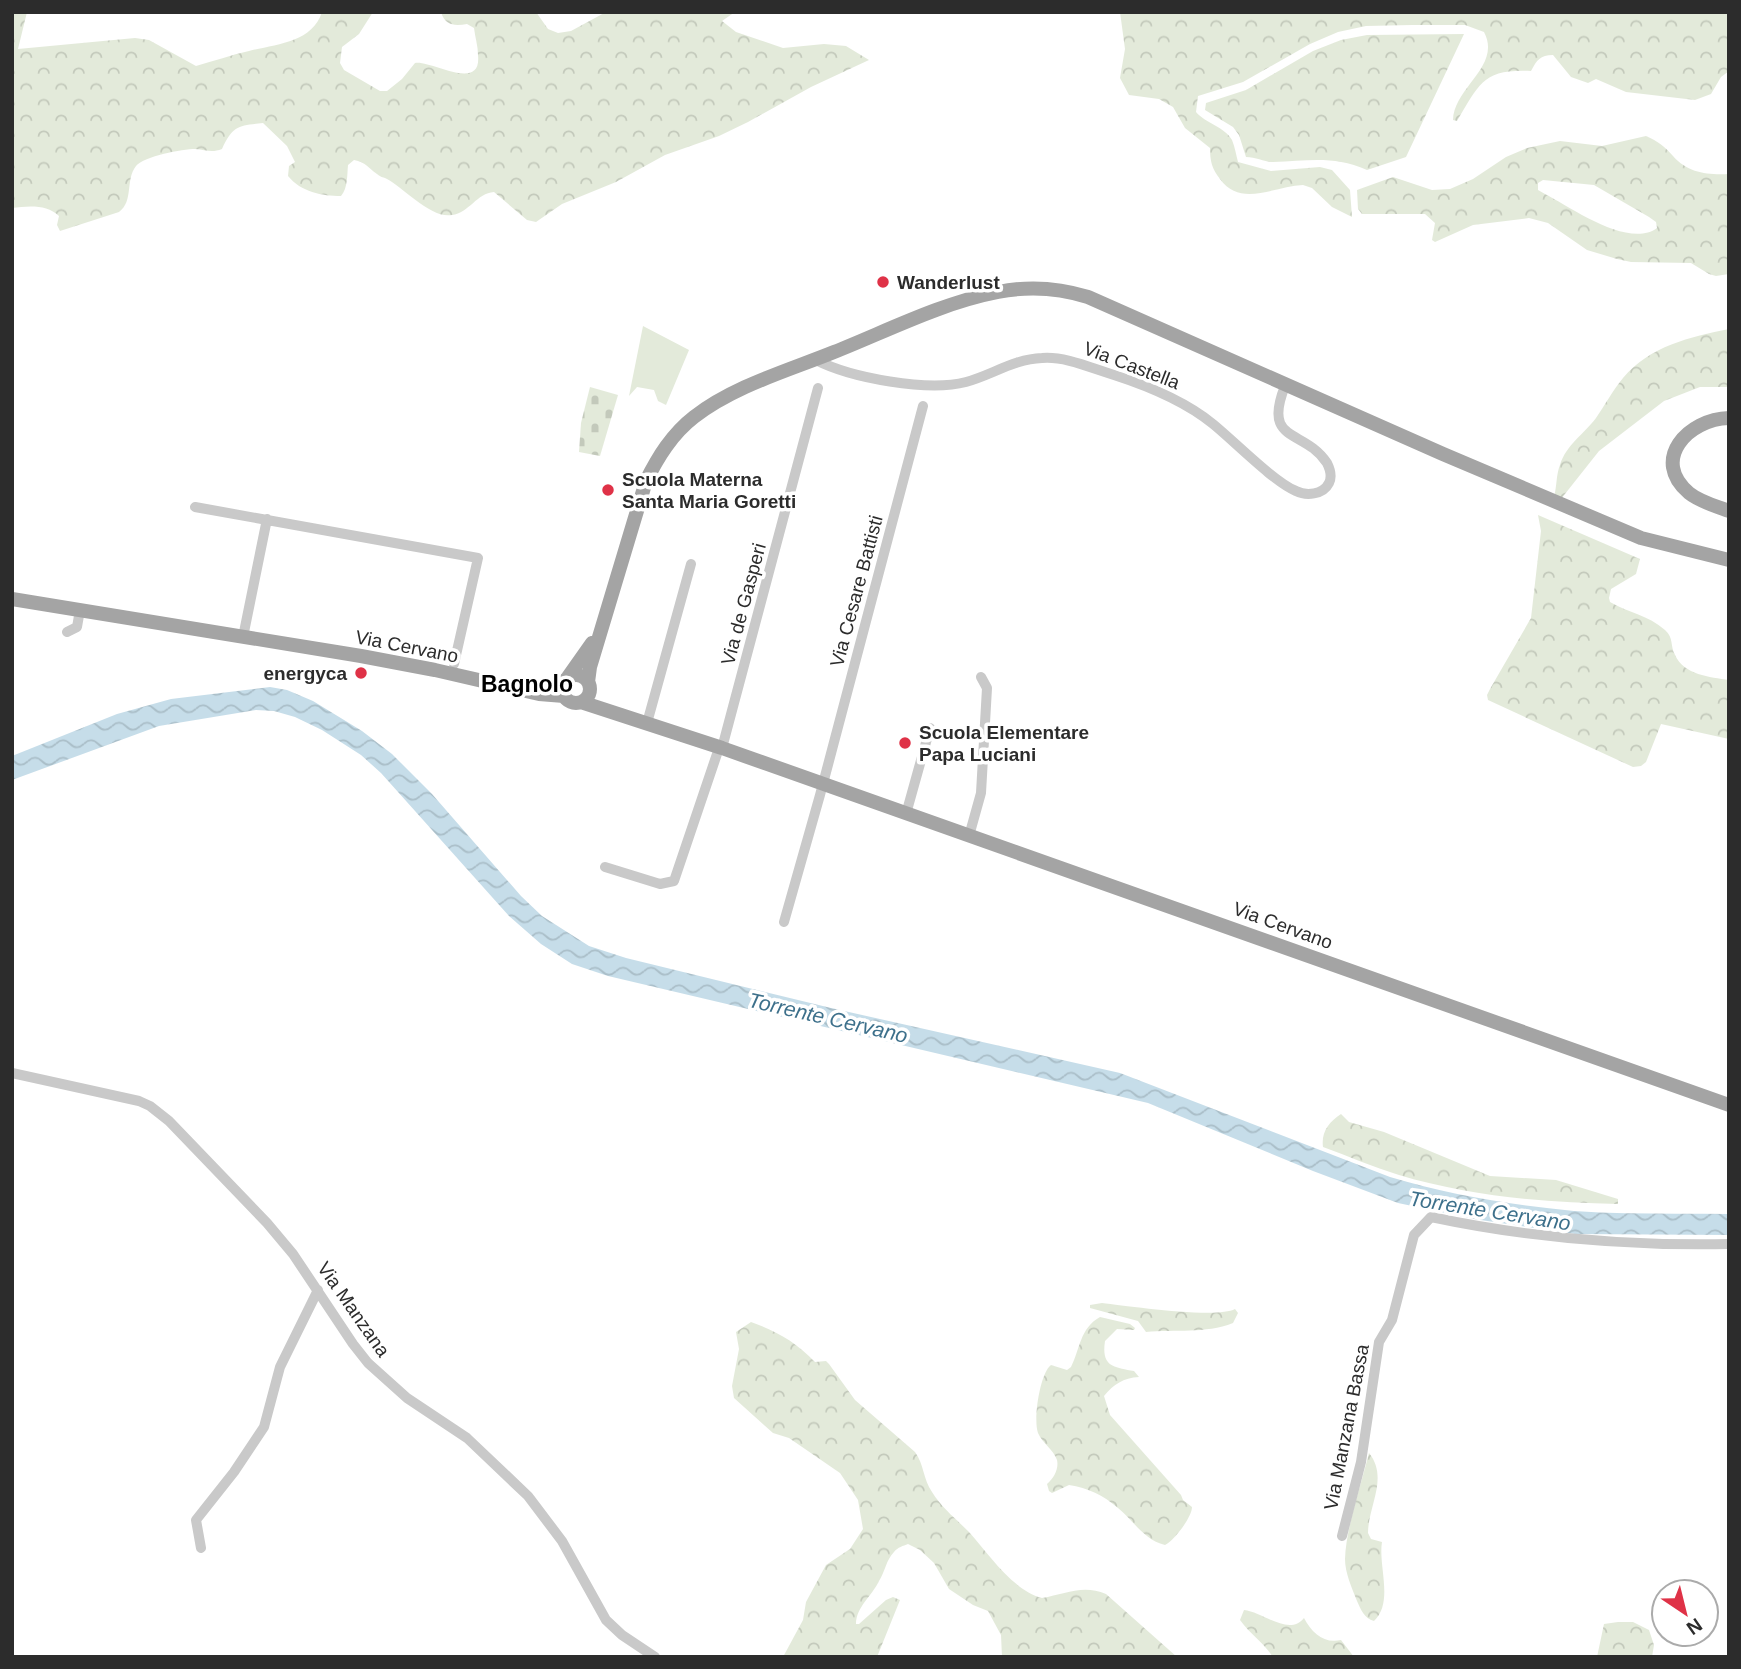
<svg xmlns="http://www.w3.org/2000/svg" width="1741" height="1669" viewBox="0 0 1741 1669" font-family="Arial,sans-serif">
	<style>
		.forest { fill: url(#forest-crowns); fill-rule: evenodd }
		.cemetery { fill: url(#cemetery-stones) }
		.pitch { fill: #e3eada }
		.water { fill: url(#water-waves) }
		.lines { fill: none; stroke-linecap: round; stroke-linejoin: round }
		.minor { stroke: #c9c9c9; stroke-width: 10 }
		.major { stroke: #a4a4a4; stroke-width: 14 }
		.poi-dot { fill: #df3247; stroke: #fff; stroke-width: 2.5 }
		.labels { text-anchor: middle; stroke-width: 7; stroke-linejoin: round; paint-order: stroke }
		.poi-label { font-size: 19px; font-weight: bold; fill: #2c2c2c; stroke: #fff; text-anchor: start }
		.street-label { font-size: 19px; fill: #2c2c2c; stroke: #fff }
		.water-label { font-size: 21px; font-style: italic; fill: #3d708b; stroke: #fff }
		.quarter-label { font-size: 23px; font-weight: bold; fill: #000; stroke: #fff }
	</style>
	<defs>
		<pattern id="forest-crowns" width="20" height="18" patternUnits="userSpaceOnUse" patternTransform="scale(1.75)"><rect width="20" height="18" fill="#e3eada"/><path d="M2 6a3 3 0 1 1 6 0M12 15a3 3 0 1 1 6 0" fill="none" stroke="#c3c9bb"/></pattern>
		<pattern id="cemetery-stones" width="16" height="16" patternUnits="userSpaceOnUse" patternTransform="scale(1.75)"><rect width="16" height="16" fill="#e3eada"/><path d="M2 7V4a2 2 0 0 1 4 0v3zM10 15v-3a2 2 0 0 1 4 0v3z" fill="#c3c9bb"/></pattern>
		<pattern id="water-waves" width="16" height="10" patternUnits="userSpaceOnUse" patternTransform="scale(1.75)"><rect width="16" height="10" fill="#c6dde9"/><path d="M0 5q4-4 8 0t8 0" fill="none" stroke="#aabec8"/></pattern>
	</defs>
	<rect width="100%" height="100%" fill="#fff"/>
	<path class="forest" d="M12,12H27L18,49L135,38L149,40L196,66C214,61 231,55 249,51C276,44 312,43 322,12H373L359,34L342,47L340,63L344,70L380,91H387L402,79L415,63C431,60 482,93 478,55C478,46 475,37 474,28L467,24C455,26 445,26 441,12H536L548,29L558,33L571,31L606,12H735L722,21L736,32L783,48L824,44L846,46L869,60L811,87L748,122L719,136L665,155L616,182L562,204L536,222L527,220L494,192C477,193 469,213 452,215C431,219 404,188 387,179C381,176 382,178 377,174C368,168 366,162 354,160L348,165C347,175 348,188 341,196C322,196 301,192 288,176L289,166L295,162L287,146L263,123C239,126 233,125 222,149C212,153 206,150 195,149C183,149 144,156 136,166C125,180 134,201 119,212L60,231L57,225L59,216C47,204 28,206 12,208Z
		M1120,12H1729V71L1721,77L1711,94L1695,100L1626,92L1596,79L1588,83L1571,77L1553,55C1540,55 1537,60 1531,71C1483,69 1480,83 1457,121L1453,120C1454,87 1502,66 1484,32L1465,25H1412L1366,26L1338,32L1310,44L1243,82L1198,96L1196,112C1205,123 1225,127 1232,140C1235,147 1236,155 1238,162L1271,171L1320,167L1332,170L1350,190L1352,217L1332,207L1312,188L1303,185C1274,186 1241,208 1220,179C1212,169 1210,161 1210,148L1185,128L1173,107L1159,99L1129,95L1120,78L1125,49Z
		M1464,34L1406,157L1367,170C1333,155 1308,161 1273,162C1264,162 1256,157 1246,157L1239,135L1233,127L1205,110L1206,103L1246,90L1313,51L1341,40L1367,35Z
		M1646,136C1658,141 1665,147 1673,156C1688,173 1707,175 1729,174V274L1716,276L1709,274L1691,263L1631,262L1617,259L1587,250L1548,223L1529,218L1473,225L1435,242L1432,240L1435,223L1425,214H1362L1358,209L1357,190L1393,177L1432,190L1450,189L1473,179L1506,157L1527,148L1560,141L1602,146ZM1543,180L1594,185L1649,217L1656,222L1657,228C1629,249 1572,208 1545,194L1538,190V183Z
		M1729,329V387H1700L1664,401L1599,451L1561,499L1554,497C1557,486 1556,475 1560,465C1566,445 1584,434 1596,418C1605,405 1613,390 1623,378C1650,346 1690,337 1729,329Z
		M1538,515L1640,559L1636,574L1611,589L1609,598L1610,602C1629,613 1648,615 1665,630C1674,638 1670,646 1675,655C1684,675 1710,677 1729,680V739L1661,724L1646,762L1641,766L1633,767L1488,700L1487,695L1490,689L1531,618L1541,531Z
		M1341,1114L1349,1122L1384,1132L1490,1176L1556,1180L1618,1199V1204C1545,1203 1469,1196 1399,1175C1373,1167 1348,1156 1323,1147C1321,1132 1329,1122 1341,1114Z
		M1102,1303C1127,1306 1217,1319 1235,1309L1238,1313L1233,1323C1205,1334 1175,1329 1146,1332L1138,1321L1090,1308V1305Z
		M1100,1317L1130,1324L1135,1328L1134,1330L1117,1329L1105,1341C1101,1367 1114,1367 1134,1371L1139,1377C1123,1378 1114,1384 1104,1396L1110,1415L1181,1495L1183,1500L1192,1507C1192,1517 1174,1541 1165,1545C1144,1540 1134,1521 1118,1508C1103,1495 1088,1488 1069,1485L1052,1493L1049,1491L1047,1484C1054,1478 1059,1469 1057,1460C1054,1450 1042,1443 1038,1433C1033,1420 1040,1373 1051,1365L1067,1370L1071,1367C1080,1349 1080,1328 1100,1317Z
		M751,1322C776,1331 796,1342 815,1362L826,1361L829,1364L855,1400L915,1452C924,1464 923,1479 932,1492C942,1508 956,1519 969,1532C989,1554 1012,1590 1042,1598C1065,1594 1083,1584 1106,1594L1177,1657H1082L1072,1655L1002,1657L1001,1635L988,1611L973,1605L949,1589L934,1563L920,1550L908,1544C903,1546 898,1547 894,1552C886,1560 885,1572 879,1581C872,1596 856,1607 856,1624H859L886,1600L893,1597L900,1600L877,1657H783L803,1620L806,1602L826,1565L850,1549L863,1529L858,1500L840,1473L789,1438L773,1433L734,1398L732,1386L739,1349L736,1332Z
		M1369,1453C1389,1478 1368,1506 1368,1533L1371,1539L1382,1542C1378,1566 1394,1602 1374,1621C1364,1618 1361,1610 1357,1601C1352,1588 1345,1573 1345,1559C1346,1528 1361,1485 1369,1453Z
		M1244,1610C1263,1612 1289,1637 1304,1618C1312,1633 1324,1644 1341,1640L1354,1657H1273C1262,1641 1250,1634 1240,1620Z
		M1618,1622H1633L1649,1630L1654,1645L1652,1657H1597L1604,1624Z"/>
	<path class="cemetery" d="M590,387L618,395L600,456L579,452L581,423Z"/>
	<path class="pitch" d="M643,326L689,350L666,405L658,401L654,390L637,387L629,396Z"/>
	<path class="water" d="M270,687L287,690L313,701L362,731L392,754L432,794L521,896L542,916L589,946L626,958L831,1008L1120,1073L1390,1177C1450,1195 1511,1205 1574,1211C1625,1215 1677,1213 1729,1214V1235L1575,1234L1474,1219L1398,1203L1313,1171L1148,1103L608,976L572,964L541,944L509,916L381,773L361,755L322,730L295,717L274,711L256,710L159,726L12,780V756L117,714L171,699Z"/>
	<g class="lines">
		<path class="minor" d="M816,360C851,378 928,392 966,382C992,375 1014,359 1042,358C1065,356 1091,368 1114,375C1148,386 1185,401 1213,424C1234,441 1274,482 1296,491C1306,496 1323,495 1329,483C1332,477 1330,469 1327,463C1304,428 1262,444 1285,386
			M195,507L478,558L454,664
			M67,632L77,627L80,610
			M243,637L267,519
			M647,723L691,564
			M722,748L818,388
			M906,814L930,728
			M969,836L981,793L987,688L981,677
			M605,867L660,884L674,881L719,748
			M784,922L820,795L923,406
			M12,1073L139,1101L150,1106L169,1121L267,1223L293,1254L353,1344L368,1363L407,1398L467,1438L528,1496L562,1541L606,1620L622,1635L655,1657
			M1342,1536L1361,1462L1379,1342L1392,1320L1414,1235L1431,1217C1530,1238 1628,1246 1729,1244
			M201,1548L196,1520L234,1472L264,1427L280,1367L318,1290"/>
		<path class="major" d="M1729,418C1688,419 1650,460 1689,493C1700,502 1716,506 1729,511
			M12,599L361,656L435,670L539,694L564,696
			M562 689a14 14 0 1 1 28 0a14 14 0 1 1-28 0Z
			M568,677L592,643
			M588,682L590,667L646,481C658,457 672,434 694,417C734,386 787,371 834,352C887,331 941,303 998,292C1028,286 1059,288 1088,297L1443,454L1641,538L1729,560
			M581,702L722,748L1729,1105"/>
	</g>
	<g class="poi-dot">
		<circle cx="883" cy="282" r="7"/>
		<circle cx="608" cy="490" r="7"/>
		<circle cx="361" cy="673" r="7"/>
		<circle cx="905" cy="743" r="7"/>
	</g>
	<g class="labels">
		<g class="poi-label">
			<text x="897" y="289">Wanderlust</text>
			<text x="622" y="486">Scuola Materna<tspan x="622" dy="22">Santa Maria Goretti</tspan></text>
			<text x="347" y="680" text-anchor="end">energyca</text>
			<text x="919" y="739">Scuola Elementare<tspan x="919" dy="22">Papa Luciani</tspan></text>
		</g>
		<g class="street-label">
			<text transform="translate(1132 365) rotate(21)" y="7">Via Castella</text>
			<text transform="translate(856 591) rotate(-75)" y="7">Via Cesare Battisti</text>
			<text transform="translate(743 604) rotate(-75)" y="7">Via de Gasperi</text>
			<text transform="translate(407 646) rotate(11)" y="7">Via Cervano</text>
			<text transform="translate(1283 925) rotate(20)" y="7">Via Cervano</text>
			<text transform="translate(354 1309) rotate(55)" y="7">Via Manzana</text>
			<text transform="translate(1346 1427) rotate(-79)" y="7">Via Manzana Bassa</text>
		</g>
		<g class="water-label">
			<text transform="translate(828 1018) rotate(13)" y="7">Torrente Cervano</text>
			<text transform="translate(1490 1211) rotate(9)" y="7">Torrente Cervano</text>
		</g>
		<g class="quarter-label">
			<text x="527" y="692">Bagnolo</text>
		</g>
	</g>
	<rect width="1741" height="1669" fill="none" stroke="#2c2c2c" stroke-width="28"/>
	<g transform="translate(1685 1613) rotate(145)"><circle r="33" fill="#ffffff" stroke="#ababab" stroke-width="2"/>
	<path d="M0-5L12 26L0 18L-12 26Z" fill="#df3247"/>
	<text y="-10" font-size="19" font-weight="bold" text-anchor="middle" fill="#2c2c2c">N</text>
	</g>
</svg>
